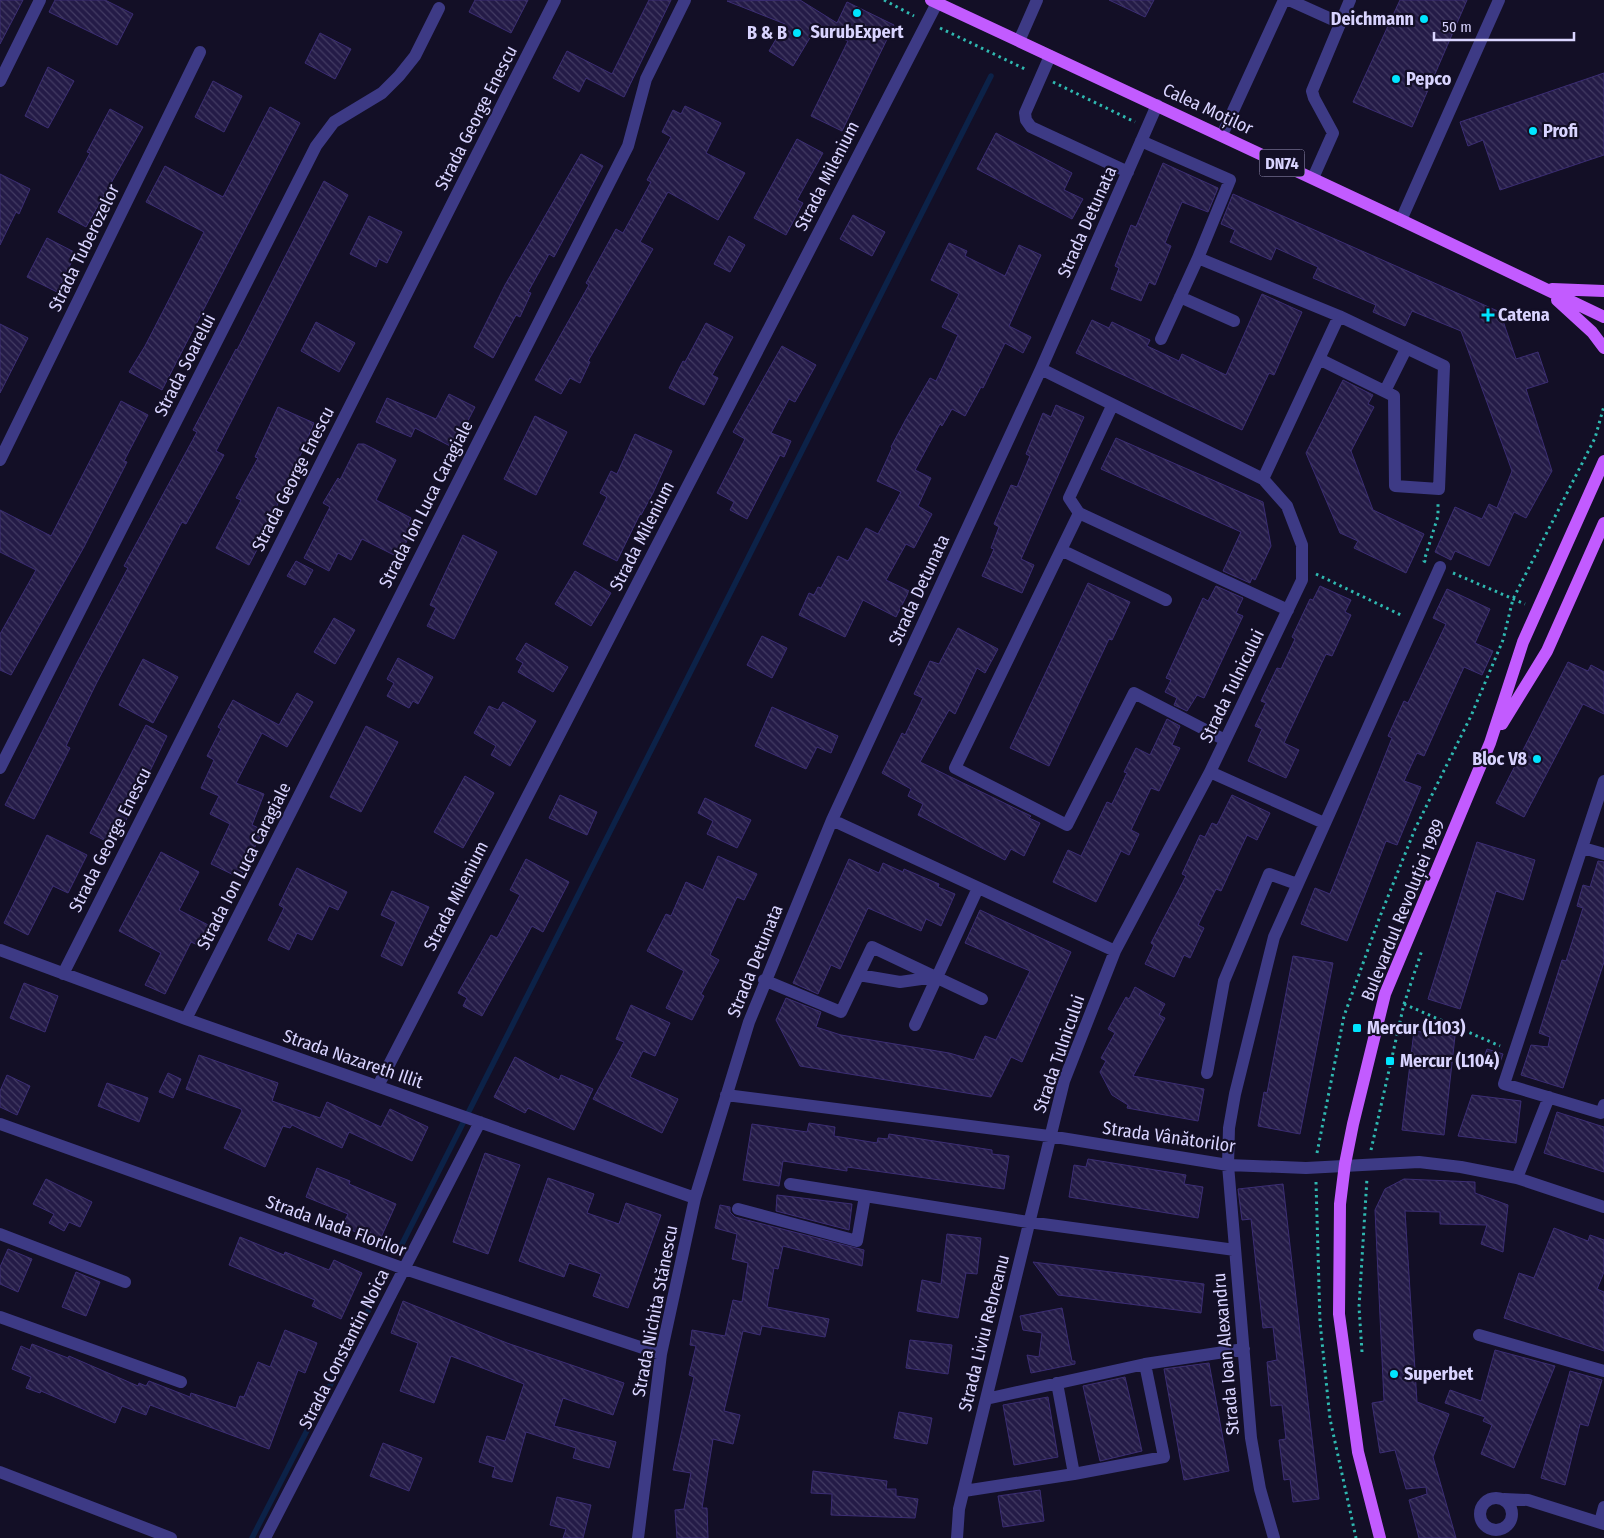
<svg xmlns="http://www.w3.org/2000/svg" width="1604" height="1538" viewBox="0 0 1604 1538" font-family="'Fira Sans Condensed',sans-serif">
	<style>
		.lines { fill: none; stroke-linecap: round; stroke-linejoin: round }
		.stream { stroke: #0c2248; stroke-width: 5.5 }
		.building { fill: url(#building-back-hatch); stroke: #3b2d73 }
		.path { stroke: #2fb8b0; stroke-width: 3; stroke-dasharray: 2.5 4; stroke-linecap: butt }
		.minor { stroke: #3d3a85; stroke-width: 12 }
		.major { stroke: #c25bff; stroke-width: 12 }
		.poi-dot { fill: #00e5ff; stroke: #130f26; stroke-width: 2 }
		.labels { text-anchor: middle; stroke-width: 4.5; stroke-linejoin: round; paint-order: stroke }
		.shield { fill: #130f26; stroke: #9e99be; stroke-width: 1 }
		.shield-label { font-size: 16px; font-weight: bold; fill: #d9d4ff }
		.poi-label { font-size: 18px; font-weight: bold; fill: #d9d4ff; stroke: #130f26; text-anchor: start }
		.street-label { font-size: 18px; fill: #d9d4ff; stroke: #130f26 }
	</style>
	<defs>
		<pattern id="building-back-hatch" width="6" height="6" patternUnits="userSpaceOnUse" patternTransform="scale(1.25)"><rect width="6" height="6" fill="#241b47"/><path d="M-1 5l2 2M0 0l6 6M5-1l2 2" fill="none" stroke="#433b63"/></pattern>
	</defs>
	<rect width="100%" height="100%" fill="#130f26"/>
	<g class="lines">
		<path class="stream" d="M399,1250L991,76
			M252,1538L385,1278"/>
	</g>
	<path class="building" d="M0,0H23L0,44Z
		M55,0H105L133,14L117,45L49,12Z
		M475,0H528L511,33L469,12Z
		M649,0H671L624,97L586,78L579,92L553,78L567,51L612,74Z
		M800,0L837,23L847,2L894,25L842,131L811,116L848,41L817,26L793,66L769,51L785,24L727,1Z
		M1109,0H1154L1145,17Z
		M1400,0H1467L1412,127L1353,102Z
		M320,33L351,49L335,79L305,63Z
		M48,67L74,81L48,128L25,116Z
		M1604,73V155L1500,190L1483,140L1468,146L1460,122Z
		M213,81L242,96L224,132L195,117Z
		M685,106L721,123L706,153L745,173L718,220L668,192L640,242L653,249L588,361L590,362L580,383L570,378L561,394L535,380L589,285L586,283L616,229L623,233L651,182L647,180L671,137L662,132L673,110L681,114Z
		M270,107L300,123L162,390L129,372L145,346L204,232L146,202L165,166L223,197Z
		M110,109L143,127L86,227L58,212L90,153L87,152Z
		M996,133L1072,173L1064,190L1083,199L1072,219L977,169Z
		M797,139L823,153L797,200L803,203L786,235L754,218Z
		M581,154L603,166L554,257L549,254L528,292L531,293L520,317L516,315L493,358L474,347L505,285Z
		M1163,163L1218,188L1208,212L1182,202L1165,243L1171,246L1155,285L1149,282L1141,301L1111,289L1119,268L1115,266L1131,225L1136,227Z
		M0,174L30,189L19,214L16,212L0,245Z
		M324,181L348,195L216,451L224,455L186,524L182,522L96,684L66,746L70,748L34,819L5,805L78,661L128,568L124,566L197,432L193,430L236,349L237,350Z
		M1233,194L1500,312L1516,359L1538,352L1548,382L1526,389L1552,471L1526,518L1514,512L1489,566L1455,551L1451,560L1435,552L1455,507L1482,519L1489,504L1497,508L1512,471L1461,331L1412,311L1405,326L1373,312L1376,305L1313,278L1318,267L1276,248L1271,260L1230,242L1235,230L1221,224Z
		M853,215L885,232L872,256L840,239Z
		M369,216L402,232L387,263L379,259L376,267L350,254Z
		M729,236L745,245L730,272L714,264Z
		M47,238L76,253L57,292L27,277Z
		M949,243L967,251L965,256L1005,276L1019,245L1041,255L1009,326L1031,337L1023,353L1005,343L983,388L981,387L965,416L952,409L942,426L940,424L915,470L931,478L918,506L932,514L914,548L906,544L886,580L909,591L896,617L863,600L845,637L799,615L809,593L814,595L818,587L821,588L838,556L848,561L866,528L878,534L901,492L877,481L892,448L891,447L906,419L930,378L936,381L958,335L942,327L959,294L931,280Z
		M1262,294L1302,312L1274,375L1269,373L1242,430L1076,353L1092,320L1109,328L1112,322L1150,340L1147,346L1179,361L1182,354L1226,375Z
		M316,322L355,343L339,372L301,351Z
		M706,323L733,337L712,375L718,378L704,405L669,388L683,361L685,362Z
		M0,324L28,338L0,393Z
		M782,346L816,365L795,402L789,399L771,433L791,441L784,457L780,455L747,519L730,510L734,502L717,493L745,439L733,432Z
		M1343,380L1373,395L1368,404L1374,407L1351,451L1373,510L1424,534L1406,573L1354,548L1358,541L1340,533L1306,453Z
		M449,394L475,407L454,448L415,428L411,437L376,422L387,398L436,419Z
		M121,401L148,415L124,461L127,462L84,547L11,675L0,670V634L36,570L0,552V510L51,536Z
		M1056,405L1084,417L1021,559L1034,565L1022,593L982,576L994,549L991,548L999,527L994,524L1011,485L1017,487L1030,456L1026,454L1043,413L1051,417Z
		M278,407L314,423L286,489L259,539L262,540L249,565L216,548L241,500L236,498L258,458L255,457Z
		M535,416L567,432L536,495L504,479Z
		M635,434L672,451L653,493L641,515L640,514L617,561L583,544L607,497L600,493L611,471L617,474Z
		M1116,438L1263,502L1271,546L1255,580L1252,578L1250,583L1223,571L1241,532L1101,469Z
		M358,444H364L396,460L376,500L411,518L408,524L414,528L398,557L362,539L351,560L338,553L329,571L304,558L330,507L323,503L338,478L340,480Z
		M463,535L497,552L454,639L427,626L436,608L430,605Z
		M296,561L313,570L305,585L287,576Z
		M575,571L611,593L591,626L555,604Z
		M1088,583L1130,602L1112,640L1109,639L1049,766L1010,748Z
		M1216,586L1243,598L1236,613L1243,616L1204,698L1197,695L1187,711L1174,705L1177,698L1165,692L1171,680L1166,678L1203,598L1208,601Z
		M1320,586L1351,600L1345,612L1351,615L1332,656L1326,654L1284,743L1299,750L1286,778L1248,761L1262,729L1255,726L1266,703L1261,701L1277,668L1281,669L1295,639L1292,637L1310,599L1313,600Z
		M1447,589L1490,609L1475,643L1493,651L1482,675L1464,667L1424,756L1417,753L1404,781L1421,787L1397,845L1386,841L1347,941L1301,924L1315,888L1330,894L1392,738L1388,736L1404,701L1408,703L1446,624L1433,618Z
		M334,618L355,630L335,664L314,652Z
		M958,628L998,649L985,673L977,668L955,714L949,710L920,762L1031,816L1029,818L1040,823L1024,856L1011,849L1005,860L918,815L923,804L908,796L911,789L882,773L902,733L905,735L923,698L914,694L930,661L939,664Z
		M762,636L787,648L772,678L747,665Z
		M526,643L568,667L553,692L518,672L523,663L516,659Z
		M398,658L433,677L418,704L413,701L409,708L387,696L394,683L387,679Z
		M143,659L178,677L153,723L119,705Z
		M1568,662L1588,671L1591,665L1604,672V714L1583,704L1524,817L1496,803Z
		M297,693L313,702L287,747L262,733L236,783L264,794L252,825L263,830L240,878L211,864L230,824L210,814L219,796L201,788L214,760L207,756L221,729L218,727L233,700L279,725Z
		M503,702L536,721L510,766L491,755L496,746L474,733L489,706L498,710Z
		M772,707L838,736L831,753L817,747L806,769L755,746Z
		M1167,719L1180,726L1172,745L1180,748L1159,791L1151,788L1131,830L1139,834L1129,855L1121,851L1096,902L1053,882L1068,850L1081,856L1107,802L1112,804L1127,773L1124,772L1136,748L1150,755Z
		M146,725L167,736L114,845L90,833Z
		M366,726L398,742L361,812L330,797Z
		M465,776L494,793L463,848L434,832Z
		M560,795L597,812L587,835L549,818Z
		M1232,795L1270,813L1257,840L1247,835L1221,891L1216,889L1198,925L1204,928L1190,958L1184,955L1174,977L1145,964L1154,945L1151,943L1186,876L1182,874L1200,835L1205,837L1212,823L1217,825Z
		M705,798L751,820L737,848L707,834L713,821L698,813Z
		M47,835L87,855L68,893L53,886L28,935L4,923Z
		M1477,842L1535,860L1523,900L1496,891L1460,1009L1428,999Z
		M161,852L199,872L179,910L214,928L204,948L191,942L165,994L145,985L161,953L119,931Z
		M718,856L757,874L744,900L737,897L710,955L719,960L701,994L704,996L692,1020L666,1008L684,971L647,951L666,914L671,916L686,882L703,890Z
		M526,859L569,882L543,932L532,926L482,1016L463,1006L467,998L458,993L491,935L497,938L520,895L510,890Z
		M849,859L879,873L883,863L903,872L904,869L939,884L938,887L955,894L941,926L926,919L921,931L868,908L840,969L831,965L818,994L793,983Z
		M1598,861L1604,862V962L1563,1088L1521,1075L1531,1045L1548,1047L1550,1037L1539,1033L1562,960L1566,961L1583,908L1577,906L1583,885L1590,887Z
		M297,868L347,892L338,910L329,906L312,940L297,933L289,950L268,940L284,908L279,905Z
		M392,891L429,907L402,966L381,956L396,922L381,915Z
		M980,910L1071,952L1022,1062L1011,1057L991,1097L800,1066L776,1020L786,998L821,1012L816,1027L841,1035L949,1053L974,1060L985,1036L996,1040L1030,971L965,943Z
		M1293,956L1333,963L1300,1134L1258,1126L1264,1092L1267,1093Z
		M24,983L58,996L45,1032L10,1018Z
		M1135,987L1165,1004L1159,1015L1165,1018L1133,1076L1204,1089L1198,1121L1127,1108L1128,1105L1112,1095L1100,1072L1106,1061L1101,1058L1115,1033L1108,1029L1126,997L1129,999Z
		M631,1005L670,1023L655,1056L643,1051L630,1077L678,1099L662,1133L593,1099L624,1042L616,1039Z
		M1414,1031L1455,1036L1444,1135L1402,1130Z
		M1487,1049L1503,1054L1498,1068L1482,1063Z
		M199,1055L278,1083L272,1101L320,1118L327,1102L381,1127L390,1109L428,1127L412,1161L349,1132L342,1148L292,1125L290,1128L283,1126L265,1167L224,1148L242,1111L241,1109L186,1089Z
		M515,1057L559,1080L561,1075L593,1089L574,1130L528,1108L525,1113L494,1097Z
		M168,1073L181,1079L173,1098L159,1092Z
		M7,1075L30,1086L17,1115L0,1107V1091Z
		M107,1083L148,1098L139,1122L98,1106Z
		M1472,1095L1521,1101L1516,1143L1458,1136Z
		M1557,1112L1604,1127V1172L1544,1153Z
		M809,1123L835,1127L834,1136L877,1143L878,1138L888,1139L889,1134L992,1150V1154L1009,1156L1004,1189L847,1167V1171L783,1161L779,1186L743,1180L752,1124L807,1132Z
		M485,1153L520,1165L488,1254L453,1242Z
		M1088,1159L1186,1175L1184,1184L1203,1187L1198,1218L1069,1197L1074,1165L1086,1167Z
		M317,1168L350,1181L349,1184L396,1204L379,1242L342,1226L348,1214L306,1197Z
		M548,1178L594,1194L587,1213L619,1224L626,1203L661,1215L628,1308L593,1296L601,1274L569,1263L564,1277L519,1261Z
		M46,1179L92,1202L80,1227L69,1222L64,1231L49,1223L54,1214L33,1204Z
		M1404,1179L1475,1182V1193L1508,1205L1503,1252L1481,1244L1487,1225L1440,1224V1212L1405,1211L1417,1402L1449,1414L1433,1457L1456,1538H1419L1409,1500L1427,1494L1426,1487L1406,1489L1395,1450L1380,1453L1372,1403L1384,1401L1375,1210L1385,1189Z
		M1283,1184L1319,1499L1293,1502L1290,1479L1284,1480L1279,1440L1286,1439L1282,1405L1271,1406L1267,1362L1277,1360L1273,1327L1263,1328L1251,1219L1242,1220L1238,1189Z
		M777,1195L852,1204L849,1230L776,1211Z
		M720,1205L730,1207V1212L735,1217L864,1250L862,1266L783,1246L778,1269L774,1268L767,1307L829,1319L825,1337L762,1326L760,1335L743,1331L724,1411L740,1415L733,1444L713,1439L702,1508H707L708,1538H677L675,1510L684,1509L691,1473L673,1470L694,1377L689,1375L696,1346L690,1345L692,1330L725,1336L733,1300L742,1302L748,1263L732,1259L737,1234L715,1228Z
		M1554,1228L1588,1241L1590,1235L1604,1240V1272L1597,1289L1604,1292V1351L1504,1318L1519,1273L1534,1278Z
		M947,1234L981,1238L977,1274L966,1273L958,1318L917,1311L922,1280L941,1284Z
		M240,1237L284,1255L285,1252L329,1270L334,1260L362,1273L341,1319L312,1306L315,1300L229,1265Z
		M8,1249L32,1259L18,1292L0,1284V1267Z
		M1033,1262L1204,1284L1201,1313L1058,1295Z
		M76,1272L100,1282L86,1316L62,1307Z
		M403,1301L507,1343L624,1383L613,1415L563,1398L554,1426L616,1442L609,1468L573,1458L576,1448L526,1432L512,1482L492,1477L495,1467L479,1462L487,1436L505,1441L524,1384L451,1356L434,1403L400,1391L418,1343L391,1333Z
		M1062,1308L1072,1361H1075V1364L1031,1373L1027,1355L1039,1357L1042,1333L1023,1330L1020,1316Z
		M285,1330L317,1343L305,1373L298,1370L269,1449L150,1405L146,1415L122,1406L115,1423L41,1391L40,1393L26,1388L31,1377L12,1369L21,1346L30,1350L32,1344L68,1358L69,1356L138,1386L139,1383L146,1386L149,1381L190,1397L191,1393L236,1408L240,1396L244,1397L258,1362L270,1367Z
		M910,1340L952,1345L948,1374L906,1368Z
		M1495,1350L1555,1366L1514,1468L1481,1454L1492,1425L1483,1421L1485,1417L1445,1403L1450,1390L1481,1401Z
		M1209,1363L1229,1471L1184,1480L1164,1369Z
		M1570,1371L1602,1380L1588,1426L1580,1424L1565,1485L1541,1478Z
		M1125,1377L1142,1451L1100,1461L1083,1386Z
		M1048,1397L1058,1457L1014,1465L1003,1405Z
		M899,1412L932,1418L927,1444L894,1438Z
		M383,1443L422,1458L409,1491L370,1476Z
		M813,1471L887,1481L886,1489H896V1496L918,1499L915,1518L831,1515L832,1494L811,1493Z
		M1040,1490L1044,1521L1003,1527L998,1496Z
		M557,1497L591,1505L583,1538H563L566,1529L550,1525Z"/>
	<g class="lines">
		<path class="path" d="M884,0L914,16
			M940,28L1027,70
			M1053,82L1135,122
			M1426,562L1424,561L1438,516V503
			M1453,573L1525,604
			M1316,574L1403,616
			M1404,1004L1500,1046
			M1371,1150L1404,1004L1422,950
			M1317,1153L1344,1016L1379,919L1415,829L1471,716L1503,640L1513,599L1595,438L1604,406
			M1316,1182L1320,1322L1330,1419L1356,1538
			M1362,1352L1359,1307L1367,1178"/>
		<path class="minor" d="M1289,0L1340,23
			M1019,41L1037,0
			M1050,56L1025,113L1026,120L1031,127L1128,172
			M0,81L40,0
			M1222,135L1284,0
			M1141,141L1230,180L1198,258L1161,339
			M1313,178L1333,133L1314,98L1312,91L1350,0
			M1401,220L1499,0
			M1198,258L1339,316L1444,366L1439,489L1395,486L1394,396L1319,359
			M1180,297L1234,321
			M1385,391L1406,349
			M0,460L200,52
			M1263,479L1339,316
			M1079,513L1069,498L1112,406
			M1061,550L1166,600
			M1225,740L1134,693L1067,825L955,768L1079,513L1288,610
			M0,768L316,146L334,122L382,93L399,76L415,56L439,8
			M1210,772L1324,823
			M1604,781L1504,1084L1601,1113L1604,1105
			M832,820L1115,951
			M1583,848L1604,854
			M0,950L186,1019L695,1198
			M63,974L555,0
			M859,975L900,982L935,977
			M764,980L841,1012L872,947L982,999
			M186,1019L628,146L646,79L685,0
			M915,1025L978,888
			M1207,1073L1224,981L1269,874L1297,884
			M378,1086L937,3
			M726,1095L1049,1136L1228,1165L1306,1168L1419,1162L1461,1167L1517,1178L1604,1207
			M0,1124L405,1269L661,1354
			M1517,1178L1549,1097
			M790,1184L1028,1222L1235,1250
			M738,1209L857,1241L865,1196
			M0,1234L125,1282
			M0,1317L181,1382
			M1479,1335L1604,1371
			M1057,1383L1074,1474
			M986,1399L1145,1364L1244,1349
			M0,1472L171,1538
			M964,1491L1074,1474L1164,1457L1145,1364
			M1480 1514a16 16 0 1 1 32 0a16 16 0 1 1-32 0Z
			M1504,1499L1528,1500L1604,1524
			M1600,1522L1604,1507
			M265,1538L480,1122
			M638,1538L661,1354L695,1198L749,1022L832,820L1041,369L1157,105
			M957,1538L959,1509L1064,1081L1115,951L1210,772L1302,580V545L1287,506L1263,479L1041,369
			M1274,1538L1260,1489L1251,1438L1228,1165L1229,1128L1235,1094L1274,937L1440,567"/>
		<path class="major" d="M931,0L1401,220L1604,317
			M1552,289L1604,291
			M1557,300L1592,332L1604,348
			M1502,724L1547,651L1604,523
			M1380,1538L1358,1452L1339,1314L1340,1204L1345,1164L1353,1124L1385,994L1490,743L1523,642L1604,461"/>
	</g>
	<g class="poi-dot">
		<circle cx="857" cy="13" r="5"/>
		<circle cx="1424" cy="19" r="5"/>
		<circle cx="797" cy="33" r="5"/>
		<circle cx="1396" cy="79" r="5"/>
		<circle cx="1533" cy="131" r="5"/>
		<path d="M1485.5 307.5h5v5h5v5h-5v5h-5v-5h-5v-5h5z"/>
		<circle cx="1537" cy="759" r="5"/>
		<rect x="1352" y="1023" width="10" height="10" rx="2.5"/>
		<rect x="1385" y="1056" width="10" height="10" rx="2.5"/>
		<circle cx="1394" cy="1374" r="5"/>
	</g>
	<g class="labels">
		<rect class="shield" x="1259.5" y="149.5" width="45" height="27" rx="4"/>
		<g class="shield-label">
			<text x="1282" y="169">DN74</text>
		</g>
		<g class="poi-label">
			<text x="1414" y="25" text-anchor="end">Deichmann</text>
			<text x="857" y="38" text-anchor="middle">SurubExpert</text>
			<text x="787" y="39" text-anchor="end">B &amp; B</text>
			<text x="1406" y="85">Pepco</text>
			<text x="1543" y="137">Profi</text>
			<text x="1498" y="321">Catena</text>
			<text x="1527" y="765" text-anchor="end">Bloc V8</text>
			<text x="1367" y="1034">Mercur (L103)</text>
			<text x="1400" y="1067">Mercur (L104)</text>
			<text x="1404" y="1380">Superbet</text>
		</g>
		<g class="street-label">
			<text transform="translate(1208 109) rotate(25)" y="6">Calea Moților</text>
			<text transform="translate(476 118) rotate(-63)" y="6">Strada George Enescu</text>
			<text transform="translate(827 176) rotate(-63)" y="6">Strada Milenium</text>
			<text transform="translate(1087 222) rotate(-66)" y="6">Strada Detunata</text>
			<text transform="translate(84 248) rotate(-64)" y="6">Strada Tuberozelor</text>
			<text transform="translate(185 365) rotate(-63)" y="6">Strada Soarelui</text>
			<text transform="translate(293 479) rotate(-63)" y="6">Strada George Enescu</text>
			<text transform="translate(426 504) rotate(-63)" y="6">Strada Ion Luca Caragiale</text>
			<text transform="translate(642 536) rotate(-63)" y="6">Strada Milenium</text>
			<text transform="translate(919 590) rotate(-65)" y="6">Strada Detunata</text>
			<text transform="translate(1232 686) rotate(-64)" y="6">Strada Tulnicului</text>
			<text transform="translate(110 840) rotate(-63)" y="6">Strada George Enescu</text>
			<text transform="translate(244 866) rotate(-63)" y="6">Strada Ion Luca Caragiale</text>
			<text transform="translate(456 896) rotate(-63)" y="6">Strada Milenium</text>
			<text transform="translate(1403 910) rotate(-68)" y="6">Bulevardul Revoluției 1989</text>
			<text transform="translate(755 961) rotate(-68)" y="6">Strada Detunata</text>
			<text transform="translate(1059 1054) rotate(-71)" y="6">Strada Tulnicului</text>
			<text transform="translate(353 1059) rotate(19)" y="6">Strada Nazareth Illit</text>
			<text transform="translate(1169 1137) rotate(8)" y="6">Strada Vânătorilor</text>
			<text transform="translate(336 1226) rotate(20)" y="6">Strada Nada Florilor</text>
			<text transform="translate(655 1311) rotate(-79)" y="6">Strada Nichita Stănescu</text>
			<text transform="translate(984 1333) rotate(-76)" y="6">Strada Liviu Rebreanu</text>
			<text transform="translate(344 1349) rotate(-63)" y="6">Strada Constantin Noica</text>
			<text transform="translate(1226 1354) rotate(-95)" y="6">Strada Ioan Alexandru</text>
		</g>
	</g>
	<path d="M1434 32v8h140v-8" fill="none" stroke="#d9d4ff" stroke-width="2.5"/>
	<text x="1442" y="32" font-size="15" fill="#d9d4ff" stroke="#130f26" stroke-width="4" paint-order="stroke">50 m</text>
</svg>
